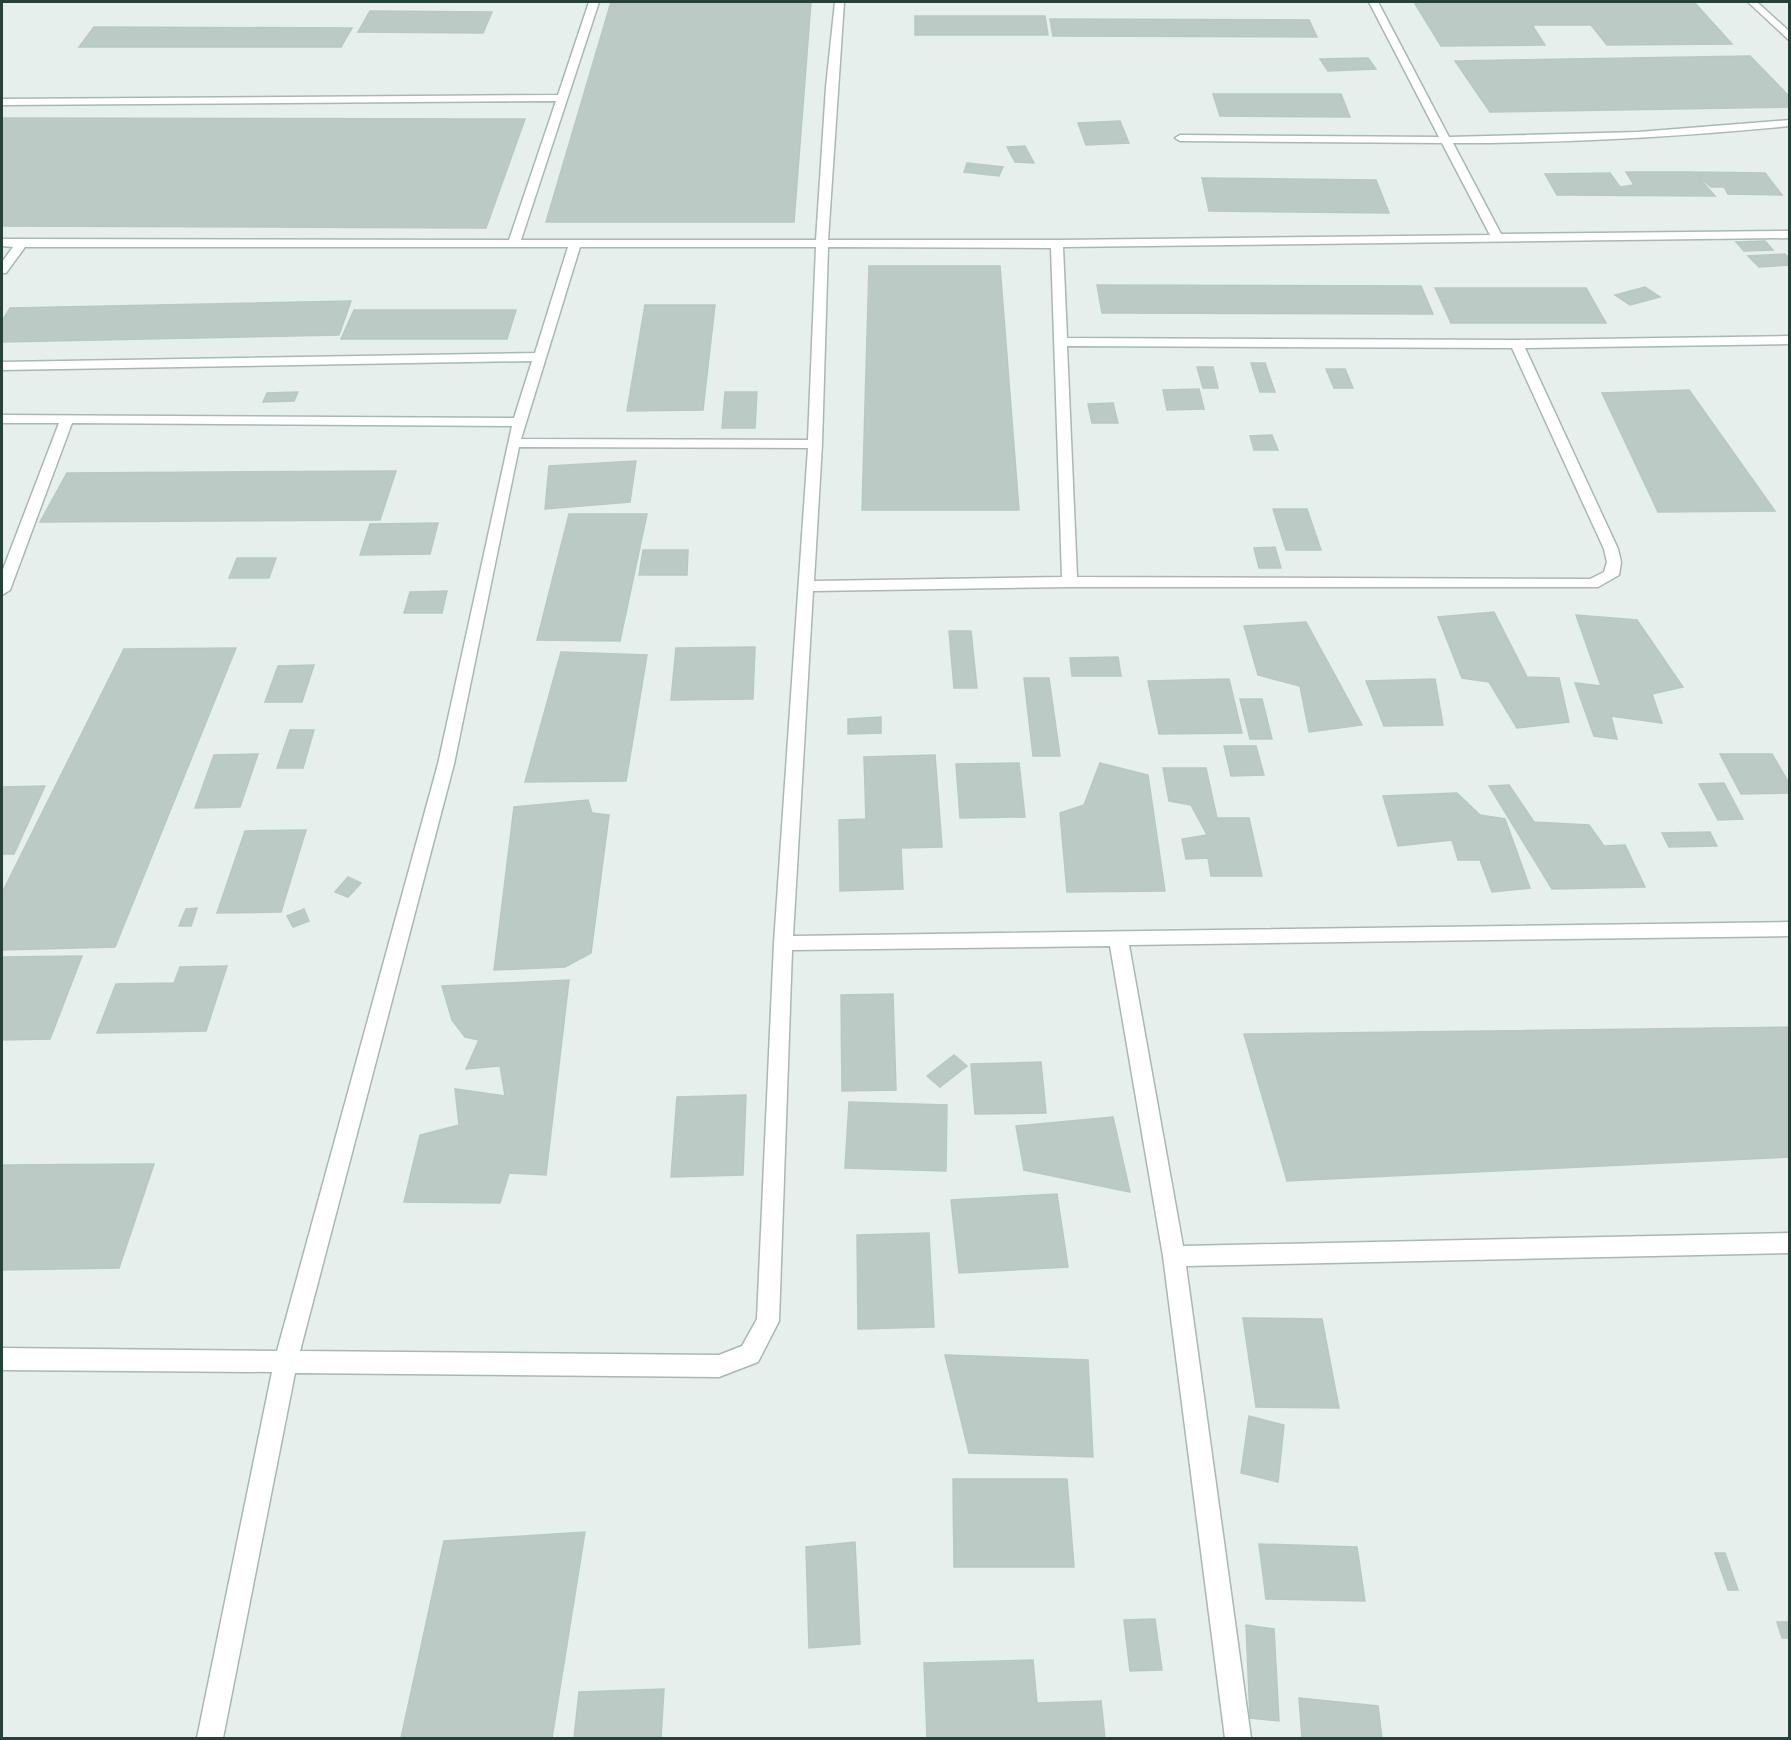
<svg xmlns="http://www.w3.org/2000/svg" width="1791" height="1740" viewBox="0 0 1791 1740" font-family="Arial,sans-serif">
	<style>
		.building { fill: #bbcac4; stroke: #b8c9c2; stroke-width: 1.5 }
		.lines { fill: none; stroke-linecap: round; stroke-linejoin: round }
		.minor-casing { stroke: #a8b8b2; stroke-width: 3 }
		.minor { fill: #fff; fill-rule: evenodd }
	</style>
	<rect width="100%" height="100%" fill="#e6efeb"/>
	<path class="building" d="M611,2H811L794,222H546Z
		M1414,2H1694L1732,44L1607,45L1591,25H1532L1545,45L1441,46Z
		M370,11L492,12L483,33L358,32Z
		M915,16H1045L1048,35H915Z
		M1050,19L1309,20L1317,37L1053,36Z
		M94,27L352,28L341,47H79Z
		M1750,56L1790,97V107L1490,112L1455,61Z
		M1368,58L1376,69L1328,71L1320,59Z
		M1213,94H1341L1350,117L1220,116Z
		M2,118L525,119L486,228L2,226Z
		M1120,121L1129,143L1086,145L1078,123Z
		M1025,146L1034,163L1015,162L1007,147Z
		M967,163L1003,167L999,176L964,172Z
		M1626,172H1694L1715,196L1557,195L1545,174L1610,173L1620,187L1634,185Z
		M1694,172L1765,173L1782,195L1728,194L1724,187H1711Z
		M1202,178L1376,180L1389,213L1209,211Z
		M1765,241L1773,250L1744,251L1736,242Z
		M1785,254L1790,259V265L1759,267L1748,256Z
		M869,266H1000L1019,510H862Z
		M1097,285L1421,286L1433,314L1102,313Z
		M1645,287L1660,297L1630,305L1615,295Z
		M1435,288H1586L1606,323H1451Z
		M351,301L339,335L2,342V321L10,308Z
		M645,305H715L703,410L627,411Z
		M354,310H516L507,339H341Z
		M1251,363H1265L1275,392H1260Z
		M1197,367H1213L1218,388H1203Z
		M1326,369H1345L1353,388H1334Z
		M1199,389L1204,409L1167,410L1163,390Z
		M1689,390L1775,511L1658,512L1602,393Z
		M298,392L294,401L263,402L267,393Z
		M725,392H757L755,428H722Z
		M1113,403L1118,423H1092L1088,404Z
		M1272,435L1278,450H1254L1250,436Z
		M636,461L630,502L545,509L549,466Z
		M396,471L380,520L40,522L67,473Z
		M1273,509H1307L1321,550H1286Z
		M569,514H647L620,641L537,640Z
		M438,523L430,554L360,555L370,524Z
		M1275,547L1281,568H1259L1254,548Z
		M643,550H688L687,575H639Z
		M237,558H276L269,578H229Z
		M447,591L442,613H404L410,592Z
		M1494,612L1527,677L1559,678L1569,722L1517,728L1489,682L1462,678L1438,617Z
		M1576,615L1637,620L1683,687L1652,694L1662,723L1611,716L1617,739L1594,736L1575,683L1601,686Z
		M1306,622L1362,725L1309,732L1300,686L1258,675L1244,626Z
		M949,631H971L977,688H954Z
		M755,647L753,699L671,700L676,648Z
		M236,648L115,947L2,950V893L124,649Z
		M561,652L647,655L626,781L525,782Z
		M1118,657L1121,676H1072L1070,658Z
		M314,665L302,702H265L278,666Z
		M1024,678H1049L1060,756H1033Z
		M1229,679L1242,733L1159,734L1148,681Z
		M1435,679L1443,725L1384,726L1366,681Z
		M1240,699H1262L1272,739H1250Z
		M881,717V733L848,734V719Z
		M290,730H314L303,768H277Z
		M1224,746H1256L1264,775L1231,776Z
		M258,754L240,807L195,808L214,755Z
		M1720,754H1772L1790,785V793L1741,794Z
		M935,755L942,847L901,848L903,889L840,891L839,820L866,819L864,757Z
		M1019,763L1025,817L960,818L956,764Z
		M1100,763L1148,775L1165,891L1067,892L1060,813L1084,805Z
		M1163,768H1206L1217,818H1249L1262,876H1211L1208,858L1186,859L1182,839L1207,835L1191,805L1169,801Z
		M1724,783L1743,819L1718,820L1699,784Z
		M1509,785L1534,822L1589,825L1604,846L1625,845L1645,887L1552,889L1489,786Z
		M45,786L14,854H2V787Z
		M1457,793L1480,815L1505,819L1530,888L1492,892L1480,860H1458L1452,840L1398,846L1383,796Z
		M588,800L592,813L609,815L591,953L565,967L494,970L514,807Z
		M306,830L281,912L217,913L245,831Z
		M1710,832L1717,846L1669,847L1662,833Z
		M348,877L361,883L348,897L335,892Z
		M197,908L191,926H179L186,909Z
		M304,909L309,921L293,927L287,916Z
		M82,956L50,1039L2,1040V957Z
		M227,966L206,1031L97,1033L116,984L174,983L180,967Z
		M569,980L546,1175L509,1173L500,1203L404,1202L420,1135L459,1125L455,1089L505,1096L500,1066L466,1069L479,1040L465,1037L452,1020L442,986Z
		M893,994L896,1090L842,1091L841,995Z
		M1790,1027V1157L1287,1181L1244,1034Z
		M954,1055L967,1066L940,1087L927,1076Z
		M1041,1062L1046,1113L975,1114L971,1064Z
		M746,1095L743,1175L671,1177L677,1097Z
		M849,1102L947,1105L946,1171L845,1168Z
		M1113,1117L1130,1192L1024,1170L1016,1126Z
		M154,1164L119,1268L2,1270V1165Z
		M1057,1194L1068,1267L959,1273L951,1200Z
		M929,1233L934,1327L858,1329L857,1235Z
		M1243,1318L1322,1319L1339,1408L1256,1407Z
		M945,1355L1088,1360L1093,1457L969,1453Z
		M1249,1416L1284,1425L1278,1482L1241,1473Z
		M953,1479H1067L1074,1567H954Z
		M585,1532L552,1738H401L444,1541Z
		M855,1542L860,1644L809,1648L806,1547Z
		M1259,1544L1357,1547L1365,1601L1266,1599Z
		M1715,1553H1725L1738,1590H1728Z
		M1155,1619L1162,1670L1130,1671L1124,1620Z
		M1777,1622H1790V1638H1782Z
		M1246,1625L1274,1629L1279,1721L1250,1718Z
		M1033,1660L1037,1703L1101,1701L1105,1738H927L924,1663Z
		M664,1689L661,1738H574L579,1692Z
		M1299,1698L1378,1706L1382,1738H1302Z"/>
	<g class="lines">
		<defs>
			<path id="minor" d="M589,2H599L521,240H816L826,87L835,2H844L828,240H1057L1490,235L1442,143L1180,141L1175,138L1180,135L1439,137L1369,2H1378L1449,137L1638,132L1790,120V126C1677,137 1565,143 1453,143L1501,234L1790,231V238L1063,247L1067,338L1517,340L1790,336V344L1525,348L1618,549L1621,562L1619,575L1598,587H1070L813,591L793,936L1790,922V936L1129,945L1183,1246L1790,1233V1253L1186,1266L1251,1738H1225L1163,1256L1110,946L792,950L779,1321L758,1362L719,1377L295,1373L223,1738H197L272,1372L2,1370V1348L277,1351L438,764L512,426L72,423L10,590L2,595V572L59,423H2V415L514,418L532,361L2,370V362L535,353L568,247H25L6,273H2V262L13,247L2,246V239L509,240L556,101L2,105V99L558,95ZM580,247H816L808,440L521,439ZM828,247L1051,248L1062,577L814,581L822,444ZM1067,346L1512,348L1604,549L1607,562L1604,572L1590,579L1077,577ZM519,447L808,448L774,943L757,1319L742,1346L719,1355L300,1351L454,764Z
				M1748,2H1757L1790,32V41Z"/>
		</defs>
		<use href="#minor" class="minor-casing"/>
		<use href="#minor" class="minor"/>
	</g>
	<rect width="1791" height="1740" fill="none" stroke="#24423a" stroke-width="6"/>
</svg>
